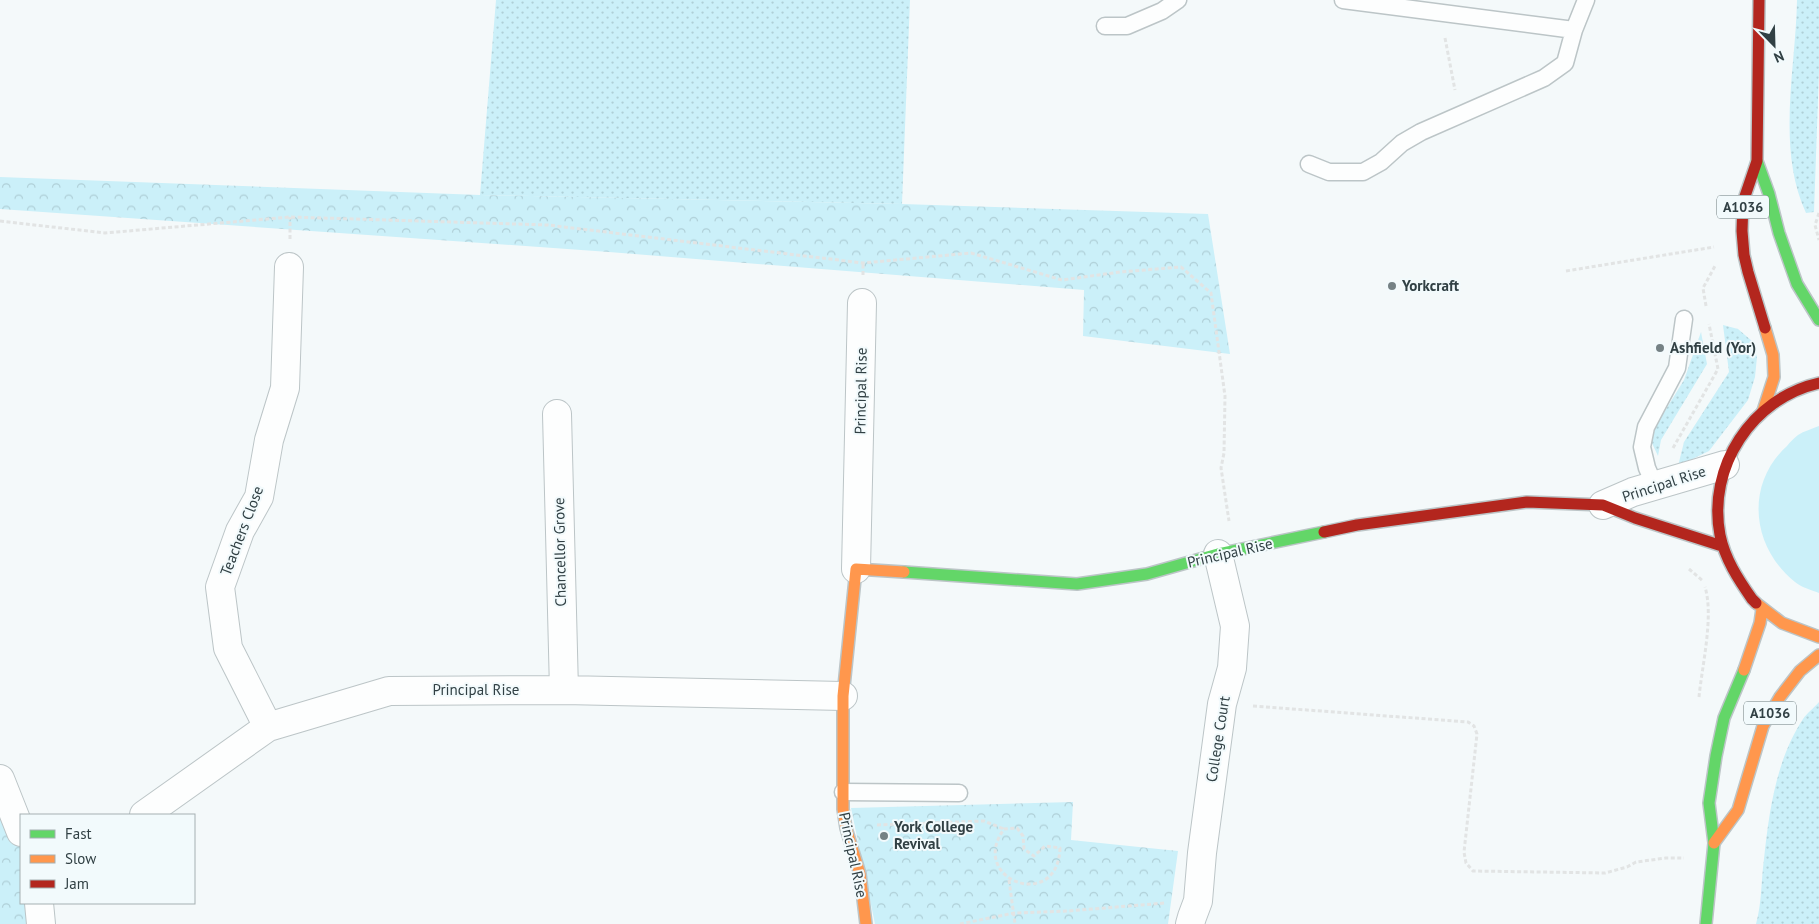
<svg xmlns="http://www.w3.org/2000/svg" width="1819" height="924" viewBox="0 0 1819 924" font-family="'PT Sans',sans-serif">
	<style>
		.grass { fill: url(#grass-dots) }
		.forest { fill: url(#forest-crowns) }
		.garden { fill: #cbf0f9 }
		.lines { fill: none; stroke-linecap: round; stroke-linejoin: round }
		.lane-casing { stroke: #bcc5c7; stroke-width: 19 }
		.street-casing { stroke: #bcc5c7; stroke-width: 30 }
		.fast-casing { stroke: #bcc5c7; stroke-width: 14 }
		.slow-casing { stroke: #bcc5c7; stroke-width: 14 }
		.jam-casing { stroke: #bcc5c7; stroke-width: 14 }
		.path { stroke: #e2e4e4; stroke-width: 3; stroke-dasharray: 4 2.5; stroke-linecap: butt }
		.lane { stroke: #fdfefe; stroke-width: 16 }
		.street { stroke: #fdfefe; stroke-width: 28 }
		.fast { stroke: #63d668; stroke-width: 11 }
		.slow { stroke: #ff974d; stroke-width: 11 }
		.jam { stroke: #b3261e; stroke-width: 11 }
		.poi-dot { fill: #758184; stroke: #f2fafc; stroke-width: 2 }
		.labels { text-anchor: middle; stroke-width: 4; stroke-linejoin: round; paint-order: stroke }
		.shield { fill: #f2fafc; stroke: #6b787b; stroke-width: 1 }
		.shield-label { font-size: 14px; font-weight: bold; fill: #314044 }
		.poi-label { font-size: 15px; font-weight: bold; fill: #314044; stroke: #f2fafc; text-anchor: start }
		.street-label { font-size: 15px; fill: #314044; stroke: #f2fafc }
	</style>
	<defs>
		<pattern id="grass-dots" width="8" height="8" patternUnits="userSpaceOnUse" patternTransform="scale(1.25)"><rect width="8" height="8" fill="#cbf0f9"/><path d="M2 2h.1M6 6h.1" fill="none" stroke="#afcfd7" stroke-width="1.8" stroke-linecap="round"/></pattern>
		<pattern id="forest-crowns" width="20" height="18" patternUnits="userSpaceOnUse" patternTransform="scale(1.25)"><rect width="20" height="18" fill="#cbf0f9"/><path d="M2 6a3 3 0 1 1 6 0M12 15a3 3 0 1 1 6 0" fill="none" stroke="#afcfd7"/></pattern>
	</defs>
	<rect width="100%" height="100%" fill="#f4f9fa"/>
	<path class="grass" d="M496,0H910L902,204L480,195Z
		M1797,0H1819V71L1814,212L1806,213C1776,148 1796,68 1797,0Z
		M1723,325L1738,329L1752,341L1757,357L1755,377L1748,400L1709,451L1678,466L1684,442L1729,372Z
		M1701,332L1707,364L1661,440L1658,456L1651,441L1655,427L1684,380Z
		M1819,702V924H1756C1762,903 1761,881 1764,859C1769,812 1776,760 1803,719C1807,713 1814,708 1819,702Z"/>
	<path class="forest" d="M0,177L480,195L902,204L1208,214L1230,354L1083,336L1084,290L609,252L0,209Z
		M1073,802L1071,840L1178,851L1168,924H875L851,808Z
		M0,814L21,846V903H39L41,924H0Z"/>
	<path class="garden" d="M1819,426V593C1811,590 1801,587 1795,582C1751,547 1745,484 1787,446C1790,442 1794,438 1798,435C1804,431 1812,429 1819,426Z"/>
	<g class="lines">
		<defs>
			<path id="lane" d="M1343,0L1574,30L1586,0
				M1105,26H1127L1162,11L1178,0
				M1309,164L1329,172H1363L1381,162L1402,143L1421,132L1544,78L1565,63L1574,30
				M1655,486L1647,468L1642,447L1646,427L1677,368L1684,319
				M843,792L959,793"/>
			<path id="street" d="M557,414L564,690
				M1603,505L1633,492L1725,465
				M856,569L862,303
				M268,727L228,648L220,587L240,531L259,497L269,440L285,388L289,267
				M0,779L21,832
				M144,815L268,727L389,691L564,690L843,696
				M39,903L41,924
				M1190,924L1192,917L1198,901L1202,853L1222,704L1232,668L1235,626L1218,554"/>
			<path id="fast" d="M1757,161L1769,194L1779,233L1797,284L1819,320
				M904,572L1077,584L1147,574L1218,554L1324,532
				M1706,924L1714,843L1709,803L1716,756L1724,718L1744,670"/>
			<path id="slow" d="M1763,411L1774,377L1773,355L1765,328
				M1756,603L1782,623L1819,637
				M1744,670L1760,623L1762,609
				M1714,843L1738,810L1763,726L1780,697L1800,671L1819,655
				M866,924L860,874L846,828L843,809V696L856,569L904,572"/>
			<path id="jam" d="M1759,0L1757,161L1743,202L1742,231L1744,255L1748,272L1765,328
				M1324,532L1357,525L1527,502L1603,505L1635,518L1722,546
				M1756,603L1752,599C1738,579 1725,559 1720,535C1707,467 1752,398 1819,383"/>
		</defs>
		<use href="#lane" class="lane-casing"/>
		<use href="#street" class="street-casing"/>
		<use href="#fast" class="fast-casing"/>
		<use href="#slow" class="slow-casing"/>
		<use href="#jam" class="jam-casing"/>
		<path class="path" d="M1445,38L1455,90
			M1819,213L1815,225L1819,240
			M0,221L105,233L290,217L548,225L863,263L971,253L1062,280L1120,272L1181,267L1211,293L1225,396L1224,453L1221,468L1229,521
			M290,239V217
			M1566,271L1714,247
			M863,275V263
			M1706,306L1703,288L1715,266
			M1673,448L1718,369L1709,324
			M1689,569L1703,581
			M1699,697C1702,666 1714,616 1705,587
			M1253,706L1468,722L1474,726L1477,734L1464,852L1466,863L1473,871L1605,873L1627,867L1636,862L1666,858H1684
			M877,825L984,821L1004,829
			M1017,828L1023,836L1024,849L1034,856L1045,846L1060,848C1058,913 967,880 1004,829Z
			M1009,880L1015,924
			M960,924L1014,913L1068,911L1165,903"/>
		<use href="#lane" class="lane"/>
		<use href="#street" class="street"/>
		<use href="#fast" class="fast"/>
		<use href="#slow" class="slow"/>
		<use href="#jam" class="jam"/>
	</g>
	<g class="poi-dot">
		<circle cx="1392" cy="286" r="5"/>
		<circle cx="1660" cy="348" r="5"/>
		<circle cx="884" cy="836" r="5"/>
	</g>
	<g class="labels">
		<g class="shield">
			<rect x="1717" y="195.5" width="52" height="23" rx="4"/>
			<rect x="1744" y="701.5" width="52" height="23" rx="4"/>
		</g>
		<g class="shield-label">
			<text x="1743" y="212">A1036</text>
			<text x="1770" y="718">A1036</text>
		</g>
		<g class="poi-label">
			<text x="1402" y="291">Yorkcraft</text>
			<text x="1670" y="353">Ashfield (Yor)</text>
			<text x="894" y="832">York College<tspan x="894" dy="17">Revival</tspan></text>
		</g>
		<g class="street-label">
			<text transform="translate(861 391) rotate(-89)" y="5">Principal Rise</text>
			<text transform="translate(1664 484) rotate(-18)" y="5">Principal Rise</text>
			<text transform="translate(242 531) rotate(-69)" y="5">Teachers Close</text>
			<text transform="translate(560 552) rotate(-91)" y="5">Chancellor Grove</text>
			<text transform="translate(1230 553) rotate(-13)" y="5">Principal Rise</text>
			<text x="476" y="695">Principal Rise</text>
			<text transform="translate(1218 739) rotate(-81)" y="5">College Court</text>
			<text transform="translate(853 855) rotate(78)" y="5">Principal Rise</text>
		</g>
	</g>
	<rect x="20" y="814" width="175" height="90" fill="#f2fafc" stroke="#a5b0b2"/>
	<rect x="30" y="830" width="25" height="8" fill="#63d668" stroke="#a5b0b2"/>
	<text x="65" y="839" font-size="15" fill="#314044">Fast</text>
	<rect x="30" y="855" width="25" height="8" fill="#ff974d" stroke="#a5b0b2"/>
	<text x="65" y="864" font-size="15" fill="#314044">Slow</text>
	<rect x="30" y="880" width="25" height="8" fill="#b3261e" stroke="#a5b0b2"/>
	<text x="65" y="889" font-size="15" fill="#314044">Jam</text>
	<g transform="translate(1774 45) rotate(157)" stroke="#f2fafc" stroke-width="4" paint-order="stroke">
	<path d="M0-4L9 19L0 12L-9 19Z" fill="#314044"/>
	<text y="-8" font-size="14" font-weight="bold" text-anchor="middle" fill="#314044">N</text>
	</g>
</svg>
